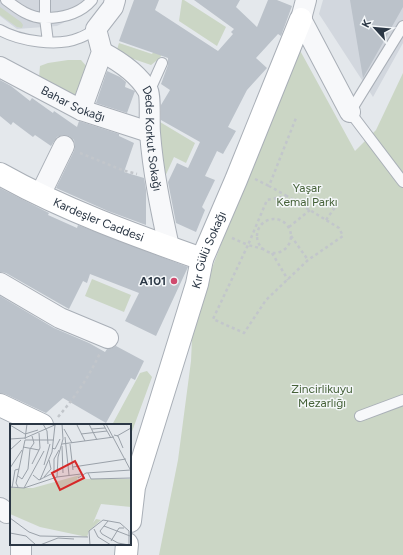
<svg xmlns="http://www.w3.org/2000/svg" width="403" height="555" viewBox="0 0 403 555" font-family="Figtree,sans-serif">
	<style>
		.built { fill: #d2d7de }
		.green { fill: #cbd6c5 }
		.building { fill: #bbc2ca }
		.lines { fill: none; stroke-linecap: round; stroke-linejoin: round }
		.lane-casing { stroke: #a9afb7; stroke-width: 12 }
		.street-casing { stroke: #a9afb7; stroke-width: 22 }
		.secondary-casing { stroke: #a9afb7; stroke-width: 24 }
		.path { stroke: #c2c6cb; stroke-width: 2.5; stroke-dasharray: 3 3; stroke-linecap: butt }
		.lane { stroke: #f7f8fa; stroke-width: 10 }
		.street { stroke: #f7f8fa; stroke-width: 20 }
		.secondary { stroke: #fff; stroke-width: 22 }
		.poi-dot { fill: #d04a6e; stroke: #f4f7f9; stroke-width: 1.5 }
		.labels { text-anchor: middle; stroke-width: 3; stroke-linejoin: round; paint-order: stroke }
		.street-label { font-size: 12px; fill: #2b3745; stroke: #f4f7f9 }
		.park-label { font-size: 12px; fill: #456138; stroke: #f4f7f9 }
		.poi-label { font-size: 12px; font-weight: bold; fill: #2b3745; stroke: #f4f7f9; text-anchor: end }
		.inset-road { fill: none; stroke: #9aa1a9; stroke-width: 1 }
		.view { fill: #d62828; fill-opacity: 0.15; stroke: #d62828; stroke-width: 2 }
		.inset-edge { fill: none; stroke: #2b3745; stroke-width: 2 }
	</style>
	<rect width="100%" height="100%" fill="#e4e8ec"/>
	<path class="built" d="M0,0H94L87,11L57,26L17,29L0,16Z
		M323,0H403V43L373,97L319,14Z"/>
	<path class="green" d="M182,0H184L226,27L217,46L179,21Z
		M0,7L21,22L23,25L22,28L17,27L0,15Z
		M163,36L169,38L160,58L151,65L116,53L119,43L152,54Z
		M297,45L355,151L376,130L403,73V555H159L178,460L191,361L193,318Z
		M68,60H81L88,68L76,100L39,78L40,66L48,63Z
		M155,119L195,143L186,163L174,157L163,181Z
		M92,279L131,295L124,312L85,296Z
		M147,371L152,377L130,437V425H112L140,373Z"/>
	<path class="building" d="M134,0H159L155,10L218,51L233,34L231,32L234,29L194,0H240L236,7L257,27L268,0H277L292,6L281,36L278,34L256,58L267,68L247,90L228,127L236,131L223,154L217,151L205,176L215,180L202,207L205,210L196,232L176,223L168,182L177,163L188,168L200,142L161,120V105L170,90L161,84L168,65V58L119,41Z
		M350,0H403V7L363,78Z
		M107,71L120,77L126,82L125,87L135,91L127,113L96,103Z
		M0,80L11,86L30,101L32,98L53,113L54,111L77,127L79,121L119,134V136L134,143L124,172L144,178L146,190V225L108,211L56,188L74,151L75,146L74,140L69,136L63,135L57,137L51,146L35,135L33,137L13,122L11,125L0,116Z
		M0,188L49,213L48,215L77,228L78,225L188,267L156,336L125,321L139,293L90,274L87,283L83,281L69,309L6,273L0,272Z
		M0,296L54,328L89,343L105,352L107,349H110L116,346L144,361L135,380L131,378L106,423L63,398L46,413L5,394L0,393Z"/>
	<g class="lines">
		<defs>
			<path id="lane" d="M6,0C18,9 30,18 45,18L48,42
				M45,0V18C63,18 80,14 92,0
				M403,26L350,112L403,182
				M0,30C19,41 58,47 79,38C85,36 91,32 96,29
				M149,92L162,63
				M360,416L403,400"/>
			<g id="street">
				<path d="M306,0L301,19L350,112"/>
				<path id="s1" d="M102,52C119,61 138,73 148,91C151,97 149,124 150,133C153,172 161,210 169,247"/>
				<path id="s2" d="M0,67L81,110L149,132"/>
				<path d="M81,110L102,52L96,29L113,7L115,0"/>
				<path d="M40,195L64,146"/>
				<path d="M0,283L60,318L108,338"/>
				<path d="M0,508L7,513"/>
				<path d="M21,544V555"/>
			</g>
			<g id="secondary">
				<path id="s3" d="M0,174C62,209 134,235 202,259"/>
				<path d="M0,405L42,425"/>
				<path id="s4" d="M130,521L134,487L197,284L202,259L236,180L301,19"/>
				<path d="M126,555L127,544"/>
			</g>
		</defs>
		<use href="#lane" class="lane-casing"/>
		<use href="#street" class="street-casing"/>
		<use href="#secondary" class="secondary-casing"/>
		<path class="path" d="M80,153L122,170L137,174
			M255,179L269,186
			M287,196L269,186L296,118
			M257 236a17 17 0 1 1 34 0a17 17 0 1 1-34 0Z
			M326,220L338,203
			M289,227L310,210
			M291,236L308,260
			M232,238L248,245L213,319L244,333L266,300L308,260L343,236L339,228L287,196L267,200L248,245L263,249
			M272,253L288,280
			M58,417C75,397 89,377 100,353"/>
		<use href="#lane" class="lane"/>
		<use href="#street" class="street"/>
		<use href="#secondary" class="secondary"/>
	</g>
	<circle class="poi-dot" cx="174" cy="281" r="4"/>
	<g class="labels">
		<g class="street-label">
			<text dy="4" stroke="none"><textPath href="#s2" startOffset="82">Bahar Sokağı</textPath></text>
			<text dy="4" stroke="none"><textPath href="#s1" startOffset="109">Dede Korkut Sokağı</textPath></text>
			<text dy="4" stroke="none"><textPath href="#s3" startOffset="109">Kardeşler Caddesi</textPath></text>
			<text dy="4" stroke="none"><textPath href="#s4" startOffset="283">Kır Gülü Sokağı</textPath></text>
		</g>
		<g class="park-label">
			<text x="307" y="192">Yaşar<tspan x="307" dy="14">Kemal Parkı</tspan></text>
			<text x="322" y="393">Zincirlikuyu<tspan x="322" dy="14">Mezarlığı</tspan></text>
		</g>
		<g class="poi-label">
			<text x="166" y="285">A101</text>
		</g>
	</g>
	<g transform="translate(10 424)">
		<rect width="121" height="121" fill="#e4e8ec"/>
		<path d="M70,51L67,55H121V83L91,80L83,99L86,95L91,96L79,107L77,113L30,103L0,90V64H23Z" fill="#cbd6c5"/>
		<path class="inset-road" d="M33,0L37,7L38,20M79,0L87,16M93,0L101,14M96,0L121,47M0,1L15,10L28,6M67,1L75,17M54,5L62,19M82,5L95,4M71,10L97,7M104,11L108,12L113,24M107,12L121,4M55,13L59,51M0,15L15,14L47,0M15,15L17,0M52,20L104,13M60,20L63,46M52,22L53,49M13,23L29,26M42,24L45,25L50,15M0,26L11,16M22,40L30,24L29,9M34,41L40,20M63,43L116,35M0,44L12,26M44,48V35L49,26M78,49L81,55L121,54M23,51L29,56L43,49M8,52L12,55L18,45L20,25L24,19L22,12M34,53L41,45L39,36M47,53L48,33L53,15L52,0M68,54L76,49L121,46M30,56L42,28L45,1M0,63L14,64L47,53L71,50M8,63L6,59L15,16H44M2,64L5,46L9,45M14,64L34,27M0,94L19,108L30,112L78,113M94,102L120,112M84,105L88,113L101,121M0,109L16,112L26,121M101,117L109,104H114M30,121L48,114L64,115M80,121L79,107L93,96L110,99L119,107V121L108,119L92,110L90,107L98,97"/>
		<path class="view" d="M65,37L74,54L50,66L42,49Z"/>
		<rect width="121" height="121" class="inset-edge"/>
	</g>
	<g transform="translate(375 28) rotate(297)" stroke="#f4f7f9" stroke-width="3" paint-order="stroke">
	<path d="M0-3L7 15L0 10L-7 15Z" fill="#2b3745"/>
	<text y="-6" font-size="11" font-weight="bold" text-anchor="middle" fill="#2b3745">K</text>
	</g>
</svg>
